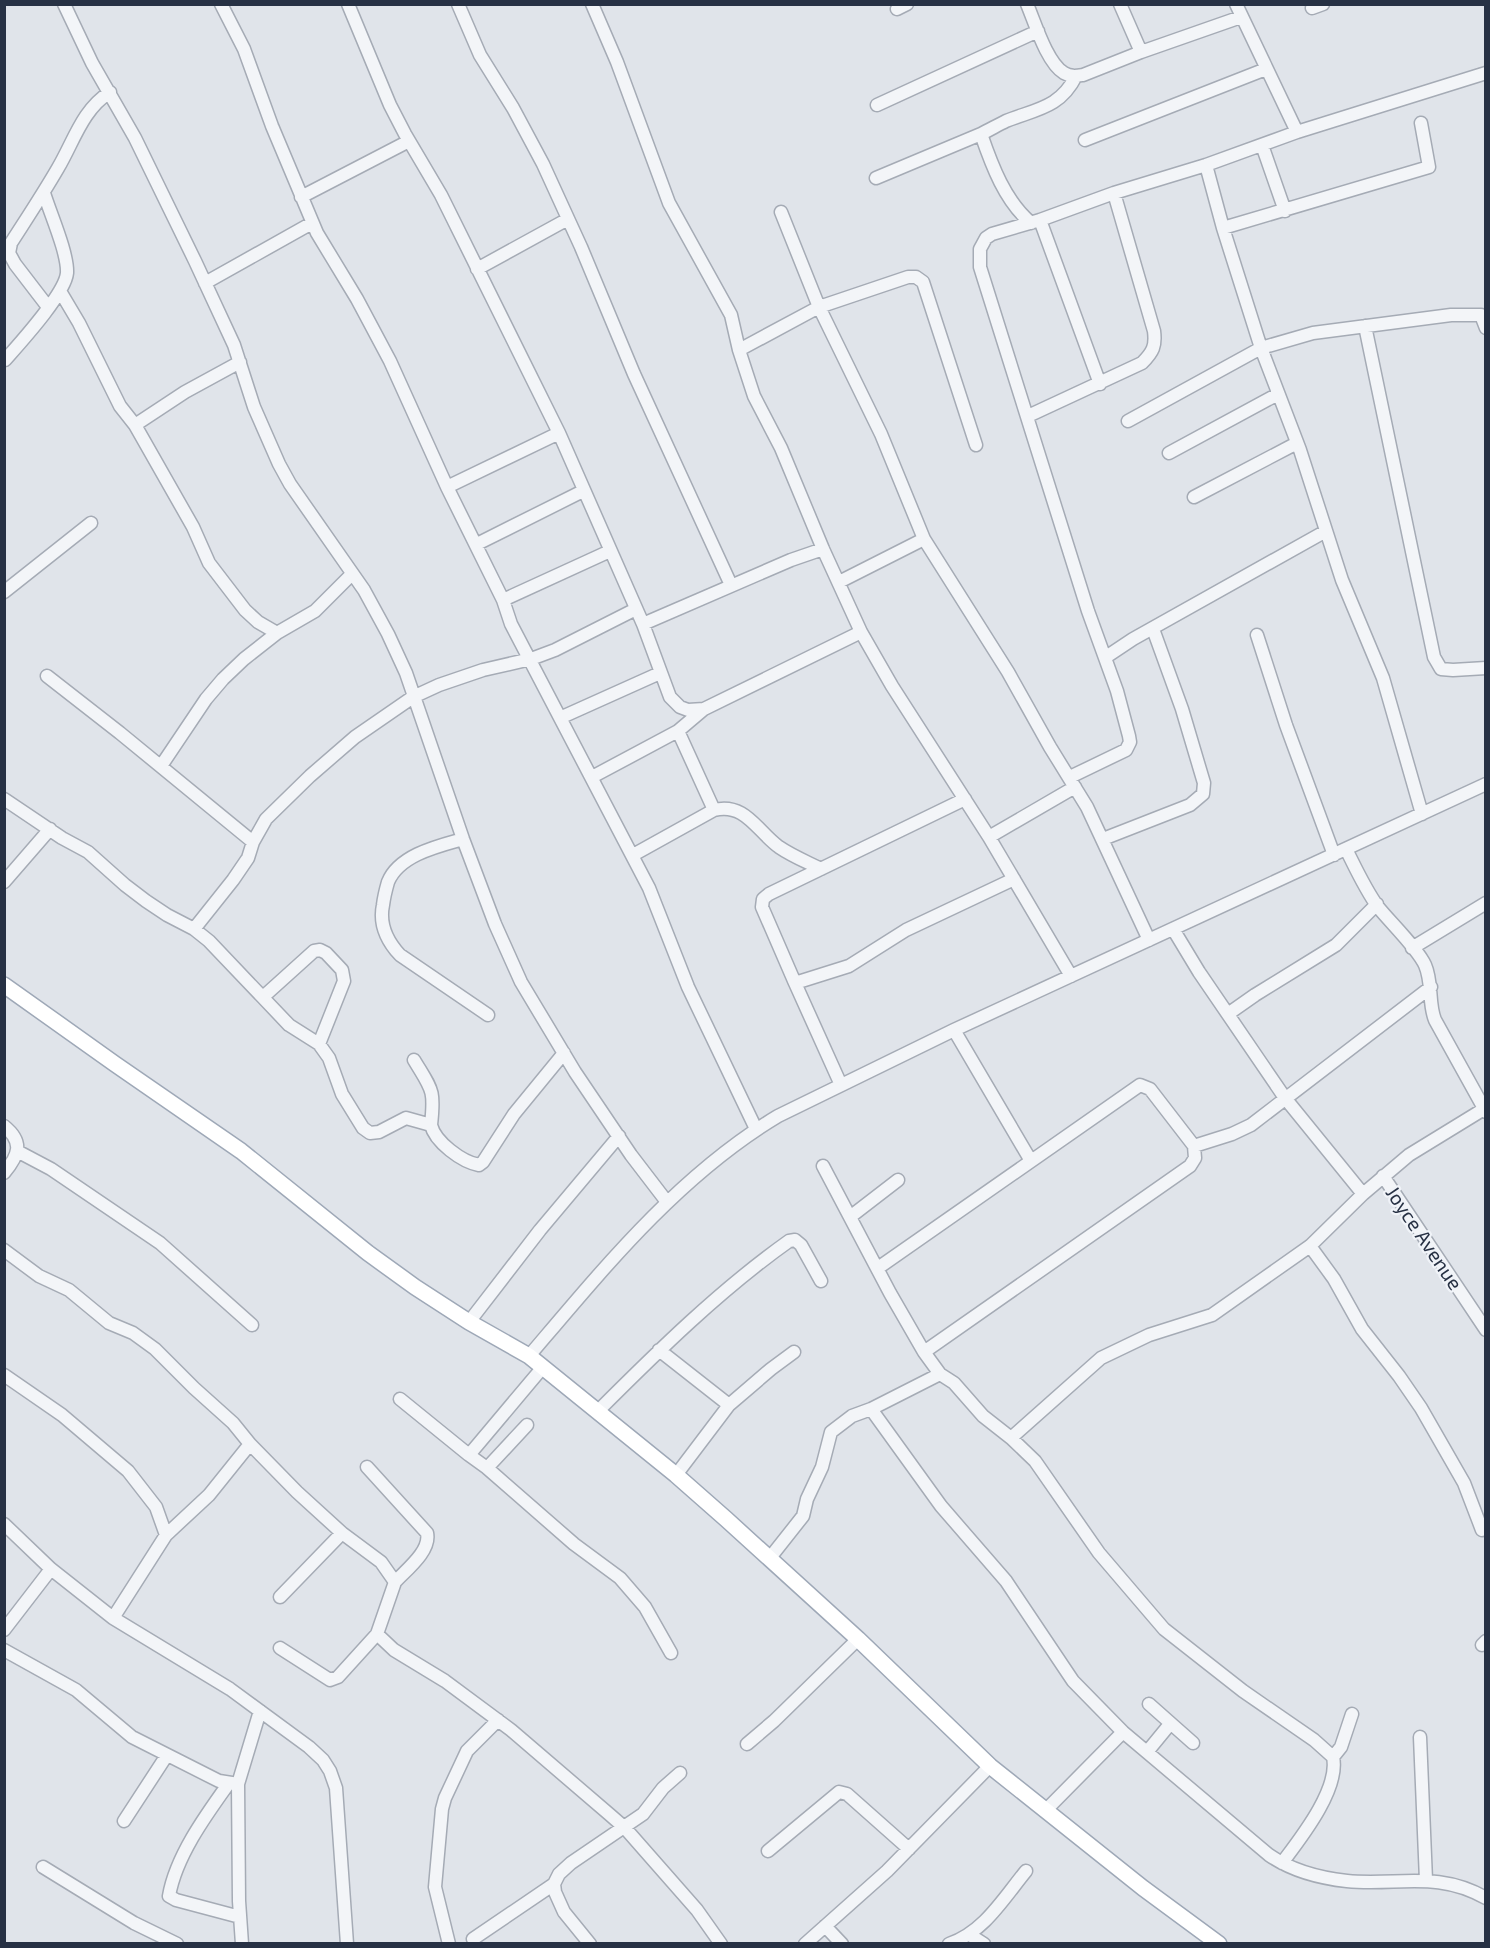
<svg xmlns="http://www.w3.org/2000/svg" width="1490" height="1948" viewBox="0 0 1490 1948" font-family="'Exo 2',sans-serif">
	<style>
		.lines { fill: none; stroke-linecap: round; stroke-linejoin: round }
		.minor-casing { stroke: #a5abb5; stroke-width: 15 }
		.major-casing { stroke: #9ea8b7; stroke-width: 18 }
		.minor { stroke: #f3f5f8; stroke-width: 12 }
		.major { stroke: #fff; stroke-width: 15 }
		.labels { text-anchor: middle; stroke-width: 4.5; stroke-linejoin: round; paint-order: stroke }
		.street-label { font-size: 20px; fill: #273144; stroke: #f0f3f8 }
	</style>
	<rect width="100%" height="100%" fill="#e0e4ea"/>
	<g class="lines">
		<defs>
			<path id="minor" d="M64,4L92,63L135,138L195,261L234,345L254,407L279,464L290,484L364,590L388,634L406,673L463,839L495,924L521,982L575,1072L631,1155L667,1202
				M221,4L244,49L272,126L317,233L357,299L390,361L447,487L503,600L511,624L649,888L688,987L756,1129
				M348,4L390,105L405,134L441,195L559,433L643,624L670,697L680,707L688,710L704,709L861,632
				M458,4L480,55L513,108L543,164L581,247L634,374L731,585
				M592,4L617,62L669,203L731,315L739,350L754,396L781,448L823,549L861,632L892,686L989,837L1071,976
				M1027,4C1035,23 1047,63 1064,73C1071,77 1076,76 1083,75L1141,52L1241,17
				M1120,4L1141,52
				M1236,4L1297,132
				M1312,8L1323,4
				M897,9L907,4
				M877,105L1038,31
				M1085,140L1266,69
				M1262,145L1285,211
				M1206,165L1223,228L1261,348L1300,450L1342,580L1383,678L1422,814
				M876,178L981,134
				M301,197L409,141
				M781,212L819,307L881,434L924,539L1008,672L1050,747L1087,807L1149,940
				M1040,220L1100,384
				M1031,223C1005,201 992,166 981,134C989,130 998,125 1006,121C1036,109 1060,108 1076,76
				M1223,228L1429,167L1421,123
				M477,269L568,219
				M205,283L312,223
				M60,291L79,323L120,406L135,425L193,527L209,563L245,610L258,622L277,633
				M48,307L15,264L9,253L11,243C27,218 43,194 58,168C74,141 82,110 110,92
				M1365,326L1434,657L1441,669L1453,670L1486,668
				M739,350L819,307L908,277H916L923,282L976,445
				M5,360C20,343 65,294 67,273C68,253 50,213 44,193
				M1028,416L1142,363C1153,352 1156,346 1154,331L1114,193
				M1128,421L1261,348L1313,333L1451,315H1481L1486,328
				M135,425L185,392L240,362
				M1169,453L1278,394
				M447,487L559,433
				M1194,497L1297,443
				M477,544L583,491
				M839,582L924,539
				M4,592L91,523
				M503,600L610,551
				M643,624L791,560L823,549
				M1257,635L1286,725L1334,855
				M1106,657L1133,639L1326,531
				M47,676L120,733L253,842
				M562,717L660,673
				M678,731L714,810
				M161,766L206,699L223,679L244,659L277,633L315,611L352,574
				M592,777L678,731L704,709
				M1070,777L1126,750L1130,742L1129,736L1117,691L1088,611L980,267V249L986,238L992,234L1040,220L1114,193L1206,165L1297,132L1486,73
				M4,799L62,838L88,852L125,885L146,901L167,915L194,929L209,941L289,1025L319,1044L329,1058L342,1094L363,1128L370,1133L379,1132L406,1118L431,1125C435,1142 462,1162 479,1165L483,1162L514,1114L564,1053
				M989,837L1075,787
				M463,839C438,846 399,855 388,882C386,889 384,897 383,905C379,924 387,941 400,955L488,1015
				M1103,839L1190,805L1203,794L1204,783L1182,709L1153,629
				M1346,849C1356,869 1365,889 1378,907C1390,922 1418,949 1425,965C1433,983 1428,1003 1435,1020L1486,1112
				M633,855L714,810C745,802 757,831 779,847C792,856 807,862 821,869
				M4,882L50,829
				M194,929L233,880L248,858L253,842L266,819L310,776L355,737L413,697L439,685L483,670L531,659L555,650L636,609
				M1173,929L1199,972L1285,1098L1363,1194
				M1412,948L1486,903
				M795,983L762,907L763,899L769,894L965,799
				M263,997L314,951L320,950L326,953L342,970L344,981L319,1044
				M1228,1014L1255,995L1336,945L1377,904
				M954,1030L1031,1161
				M414,1060C432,1090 435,1089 431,1125
				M841,1085L795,983L849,966L906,930L1014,879
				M4,1126C24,1142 19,1155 4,1173
				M1194,1146L1232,1134L1251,1125L1431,987
				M17,1151L51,1169L160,1243L252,1325
				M823,1166L890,1293L924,1352L940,1374L954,1383L983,1416L1011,1438L1035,1461L1099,1553L1164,1629L1243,1691L1314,1740L1333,1757C1340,1789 1300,1839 1282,1863
				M1383,1176L1486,1330
				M850,1217L898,1180
				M1310,1246L1334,1279L1362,1329L1399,1376L1421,1408L1464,1483L1482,1530
				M4,1250L39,1276L69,1290L109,1323L133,1333L155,1349L194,1388L233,1423L250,1444
				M878,1268L1140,1085L1150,1089L1194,1146L1195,1158L1190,1166L924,1352
				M469,1322L540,1230L619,1136
				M659,1350L729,1405
				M529,1356C603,1269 678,1176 778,1116L954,1030L1486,784
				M4,1375L62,1415L128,1471L156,1507L166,1535
				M400,1399L469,1455L487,1468L574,1544L620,1578L645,1607L671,1653
				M871,1409L941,1506L1006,1581L1073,1681L1123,1732L1269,1855C1292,1871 1319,1878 1347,1881C1397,1886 1437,1870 1486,1898
				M598,1411C658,1351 720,1290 789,1241L795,1240L801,1245L821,1281
				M1011,1438L1101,1358L1149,1335L1212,1315L1310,1246L1363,1194L1409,1155L1484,1109
				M469,1455L543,1367
				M367,1467L427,1533C431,1551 406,1570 395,1582
				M487,1468L527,1425
				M676,1475L729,1405L771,1369L794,1352
				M4,1524L51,1569L113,1618L230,1689L309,1747L323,1760L330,1771L336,1788L347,1944
				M769,1559L803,1516L807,1499L822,1467L831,1432L852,1416L871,1409L940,1374
				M280,1597L342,1533
				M113,1618L166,1535L209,1495L250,1444L297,1492L342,1533L381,1562L395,1582L377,1634L394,1650L445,1681L511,1730L609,1814L625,1828L697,1910L721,1944
				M4,1630L51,1569
				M1482,1645L1486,1641
				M280,1648L330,1680L338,1677L377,1634
				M4,1650L76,1690L132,1737L219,1781L238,1784
				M1149,1704L1193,1743
				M1420,1737L1426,1880
				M747,1744L774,1721L858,1639
				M1147,1752L1170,1724
				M1333,1757L1341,1747L1352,1714
				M229,1783C206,1815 176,1856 169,1896L176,1900L240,1917
				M1045,1811L1123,1732
				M124,1821L167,1755
				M768,1851L839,1792L847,1794L909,1849
				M43,1867L134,1923L177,1944
				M825,1926L842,1944
				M970,1935L984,1944
				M473,1939L554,1884
				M242,1944L239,1901L238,1784L260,1711
				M449,1944L435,1887L442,1809L445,1798L467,1751L498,1720
				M590,1944L564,1912L555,1892L554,1884L559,1874L571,1863L643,1814L663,1788L680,1773
				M805,1944L887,1871L990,1766
				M949,1944C984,1932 1003,1899 1026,1871"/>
			<path id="major" d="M4,985L115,1064L241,1151L368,1253L415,1287L469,1322L529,1356L676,1475L726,1519L858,1639L990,1766L1143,1888L1219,1944"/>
		</defs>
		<use href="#minor" class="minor-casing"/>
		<use href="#major" class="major-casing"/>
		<use href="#minor" class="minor"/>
		<use href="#major" class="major"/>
	</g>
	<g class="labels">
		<g class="street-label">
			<text transform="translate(1424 1238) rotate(56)" y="7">Joyce Avenue</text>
		</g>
	</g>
	<rect width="1490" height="1948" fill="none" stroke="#273144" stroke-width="12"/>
</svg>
